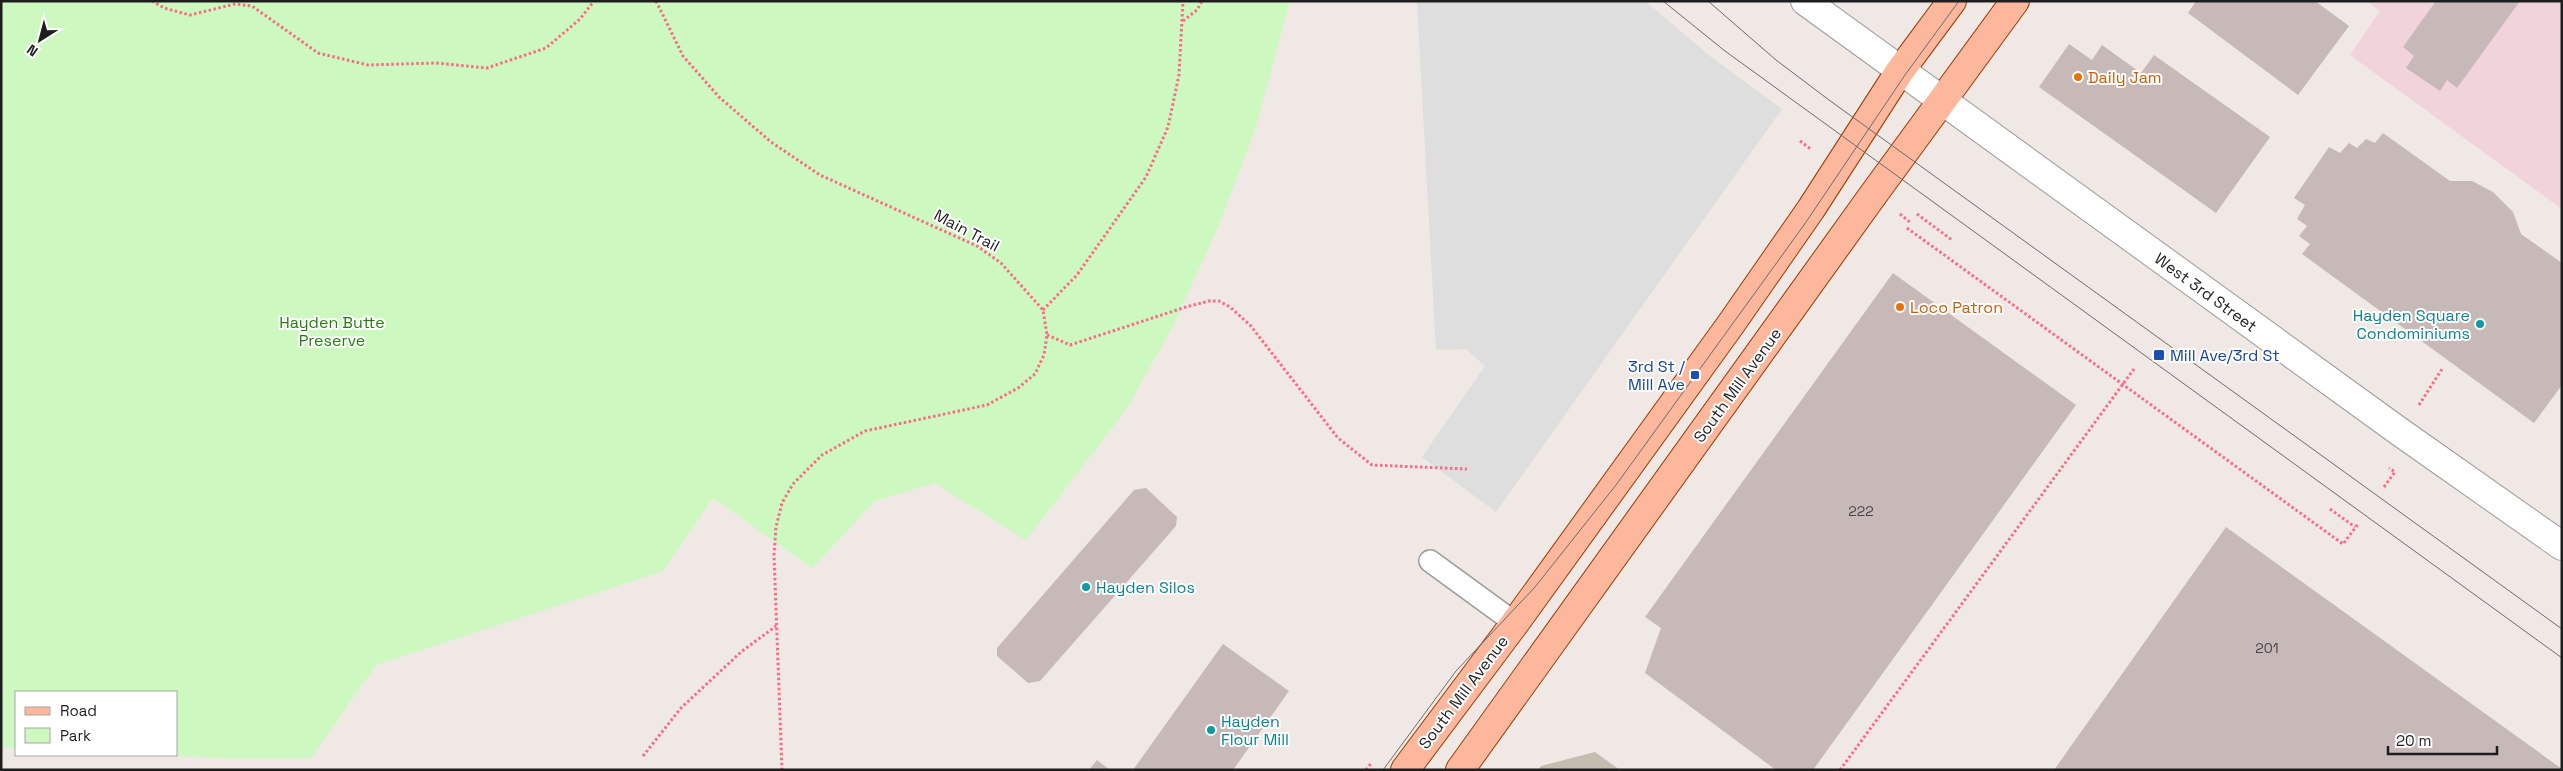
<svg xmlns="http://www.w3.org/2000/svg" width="2563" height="771" viewBox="0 0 2563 771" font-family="'Space Grotesk',sans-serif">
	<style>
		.commercial { fill: #f0d3db }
		.construction { fill: #c4beb0 }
		.park { fill: #cdf9c1 }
		.parking { fill: #dedede }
		.building { fill: #c7b9b8 }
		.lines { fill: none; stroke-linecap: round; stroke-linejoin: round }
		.service-casing { stroke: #9b9b9b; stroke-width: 24 }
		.minor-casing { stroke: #9b9b9b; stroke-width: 30 }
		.primary-casing { stroke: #983900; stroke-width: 30 }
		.path { stroke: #fa6b86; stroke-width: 3; stroke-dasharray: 2.5 2.5; stroke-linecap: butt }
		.service { stroke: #fff; stroke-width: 21 }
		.minor { stroke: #fff; stroke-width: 28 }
		.primary { stroke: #fcb79d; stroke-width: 28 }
		.tram { stroke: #6c6c6c; stroke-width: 1 }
		.food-dot { fill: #e8710a; stroke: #fff; stroke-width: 2 }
		.culture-dot { fill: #0f9aa8; stroke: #fff; stroke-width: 2 }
		.transit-dot { fill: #1a4fb4; stroke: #fff; stroke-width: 2 }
		.labels { text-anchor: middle; stroke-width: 4; stroke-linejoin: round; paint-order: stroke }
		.number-label { font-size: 14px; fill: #484544 }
		.food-label { font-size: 16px; fill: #c56008; stroke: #fff; text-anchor: start }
		.street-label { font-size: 16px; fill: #1e1e1e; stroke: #fff }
		.culture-label { font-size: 16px; fill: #0d838f; stroke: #fff; text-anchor: start }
		.park-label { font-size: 16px; fill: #237d0b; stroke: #fff }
		.transit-label { font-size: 16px; fill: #164399; stroke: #fff; text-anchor: start }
	</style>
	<rect width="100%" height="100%" fill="#efe8e4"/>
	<path class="commercial" d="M2367,1H2562V209L2350,55L2380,11Z"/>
	<path class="construction" d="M1595,752L1620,770H1538L1541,766Z"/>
	<path class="park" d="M1,1H1290L1256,127L1217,230L1171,330L1125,411L1026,540L934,483L875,501L812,568L713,498L663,571L376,665L311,758H222L157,755H176V692H16V748L1,747Z"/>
	<path class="parking" d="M1417,1H1645L1711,57L1782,109L1496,512L1422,457L1485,366L1466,349L1436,350Z"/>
	<path class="building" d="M2196,1H2315L2349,26L2298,95L2188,13Z
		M2436,1H2520L2457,88L2447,80L2440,91L2406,68L2414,56L2403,47Z
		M2069,44L2092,60L2102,45L2141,73L2154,55L2270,137L2216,213L2039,87Z
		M2383,133L2450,181H2472L2493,192L2513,212L2521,234L2562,263V385L2534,423L2302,254L2310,244L2299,236L2307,226L2297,219L2305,205L2294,198L2329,147L2340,153L2349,143L2357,148L2366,139L2375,143Z
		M1893,273L2076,405L1813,770H1776L1645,673L1661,628L1645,617Z
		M1146,488L1177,517L1176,526L1040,681L1028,683L997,656V648L1134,490Z
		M2226,527L2562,769V770H2054Z
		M1223,644L1289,691L1233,770H1133Z
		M1097,760L1110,770H1089Z"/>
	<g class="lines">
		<defs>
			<path id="service" d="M1430,561L1515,623"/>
			<path id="minor" d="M1805,1L2400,432L2562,546"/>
			<path id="primary" d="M1405,770L1515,623L1731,324L1811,209L1900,71L1952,1
				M1460,770L1873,195L2015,1"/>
		</defs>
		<use href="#service" class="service-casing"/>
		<use href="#minor" class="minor-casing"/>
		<use href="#primary" class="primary-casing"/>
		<path class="path" d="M152,1L164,8L190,15L235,4L252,6L318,53L368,65L436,63L487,68L546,48L580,19L594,1
			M656,1L683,56L719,97L771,142L820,175L977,246L1001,263L1043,310L1047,335L1044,355L1035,374L1018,388L987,405L865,431L822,455L793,484L782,503L776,527L774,555L782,770
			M1183,21L1197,10L1202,1
			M1800,141L1812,150
			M1900,214L1911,223
			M1917,214L1952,240
			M1907,228L2343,544L2358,524
			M1043,310L1077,275L1146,177L1168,127L1179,75L1183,1
			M1047,335L1070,345L1186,307L1209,301H1219L1230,307L1250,325L1338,438L1372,465L1467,469
			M2419,405L2442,369
			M2384,487L2395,472L2389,468
			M2330,509L2355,527
			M643,756L681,708L741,652L776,626
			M1366,770L1372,762
			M1840,770L2134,369"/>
		<use href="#service" class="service"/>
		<use href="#minor" class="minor"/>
		<use href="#primary" class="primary"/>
		<path class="tram" d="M1663,1L1725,51L2562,658
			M1708,1L1776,60L1829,100L2562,629
			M1383,770L1456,671L1535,587L1616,485L1804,225L1905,75L1959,1"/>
	</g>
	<g class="food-dot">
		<circle cx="2078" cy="77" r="5"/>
		<circle cx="1900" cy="307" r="5"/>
	</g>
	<g class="culture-dot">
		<circle cx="2480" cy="324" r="5"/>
		<circle cx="1086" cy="587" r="5"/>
		<circle cx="1211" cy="730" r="5"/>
	</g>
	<g class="transit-dot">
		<rect x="2153" y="349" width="12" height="12" rx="2.5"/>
		<rect x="1690" y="370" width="10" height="10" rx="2.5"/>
	</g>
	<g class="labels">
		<g class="number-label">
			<text x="1861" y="516">222</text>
			<text x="2267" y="653">201</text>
		</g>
		<g class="food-label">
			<text x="2088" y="83">Daily Jam</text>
			<text x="1910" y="313">Loco Patron</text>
		</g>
		<g class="street-label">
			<text transform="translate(967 230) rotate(28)" y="6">Main Trail</text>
			<text transform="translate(2206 292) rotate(36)" y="6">West 3rd Street</text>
			<text transform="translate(1737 385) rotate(-54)" y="6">South Mill Avenue</text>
			<text transform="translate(1463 692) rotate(-53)" y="6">South Mill Avenue</text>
		</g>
		<g class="culture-label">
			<text x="2470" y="321" text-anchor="end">Hayden Square<tspan x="2470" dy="18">Condominiums</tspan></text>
			<text x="1096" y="593">Hayden Silos</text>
			<text x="1221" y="727">Hayden<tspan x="1221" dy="18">Flour Mill</tspan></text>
		</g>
		<g class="park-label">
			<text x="332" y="328">Hayden Butte<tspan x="332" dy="18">Preserve</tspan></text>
		</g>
		<g class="transit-label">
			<text x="2170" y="361">Mill Ave/3rd St</text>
			<text x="1685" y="372" text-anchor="end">3rd St /<tspan x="1685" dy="18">Mill Ave</tspan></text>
		</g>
	</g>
	<rect width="2563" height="771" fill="none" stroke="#1e1e1e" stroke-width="5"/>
	<rect x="15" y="691" width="162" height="65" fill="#ffffff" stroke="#a5a5a5"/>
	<rect x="25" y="707" width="25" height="8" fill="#fcb79d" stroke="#a5a5a5"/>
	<text x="60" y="716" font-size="15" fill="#1e1e1e">Road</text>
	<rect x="25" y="728" width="25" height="15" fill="#cdf9c1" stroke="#a5a5a5"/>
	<text x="60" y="741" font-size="15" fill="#1e1e1e">Park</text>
	<g transform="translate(40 40) rotate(216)" stroke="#ffffff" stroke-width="4" paint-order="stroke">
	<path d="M0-4L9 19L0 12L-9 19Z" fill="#1e1e1e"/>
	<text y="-8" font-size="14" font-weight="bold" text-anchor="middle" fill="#1e1e1e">N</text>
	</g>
	<path d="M2388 746v8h109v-8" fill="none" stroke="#1e1e1e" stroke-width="2.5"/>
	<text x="2396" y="746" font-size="15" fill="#1e1e1e" stroke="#ffffff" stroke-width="4" paint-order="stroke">20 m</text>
</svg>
